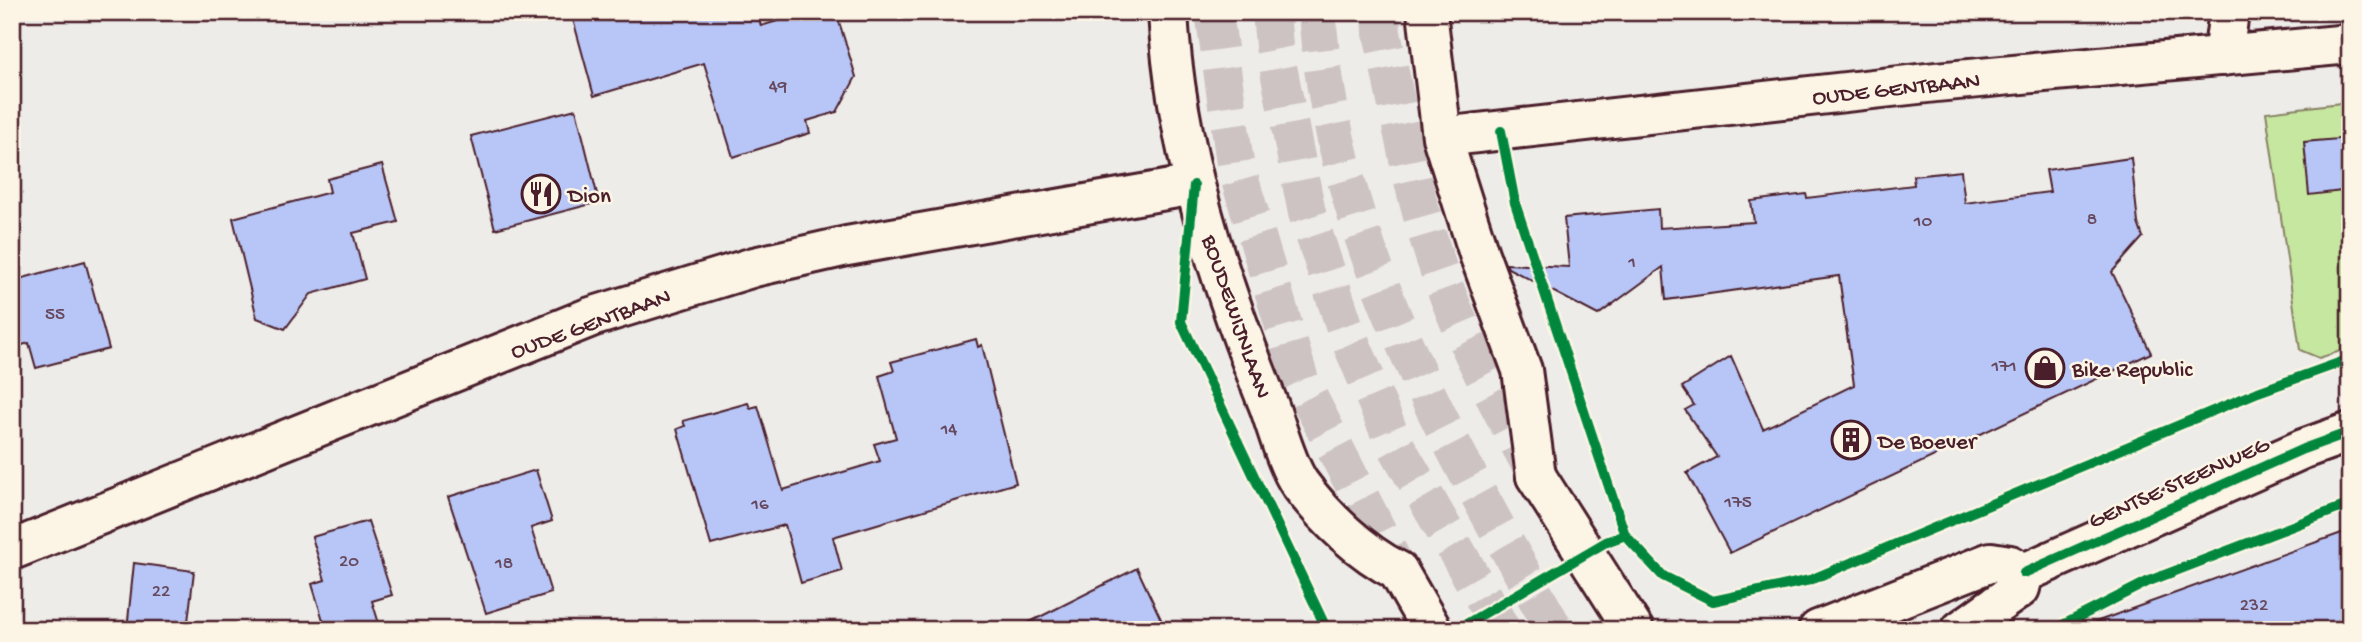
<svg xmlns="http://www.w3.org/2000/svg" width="2362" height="642" viewBox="0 0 2362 642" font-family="'Gochi Hand',sans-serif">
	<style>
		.green { fill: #c6e7a0; stroke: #888366; stroke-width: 2 }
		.building { fill: #b8c6f7; stroke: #4a1f2b; stroke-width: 2 }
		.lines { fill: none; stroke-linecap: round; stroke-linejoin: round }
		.highway-tunnel { stroke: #cdc3c3; stroke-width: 38; stroke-dasharray: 38 19; stroke-linecap: butt }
		.street-casing { stroke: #4a1f2b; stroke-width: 44 }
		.primary-casing { stroke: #4a1f2b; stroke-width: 44 }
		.highway-casing { stroke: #4a1f2b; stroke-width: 44 }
		.street { stroke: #fcf5e5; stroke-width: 38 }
		.primary { stroke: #fcf5e5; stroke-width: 38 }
		.highway { stroke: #fcf5e5; stroke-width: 38 }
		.cycleway-casing { stroke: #fcf5e5; stroke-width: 15 }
		.cycleway { stroke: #00873e; stroke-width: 10 }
		.labels { text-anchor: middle; stroke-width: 5; stroke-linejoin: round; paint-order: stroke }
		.number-label { font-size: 19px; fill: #66495e }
		.street-label { font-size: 23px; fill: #4a1f2b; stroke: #fcf5e5 }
		.poi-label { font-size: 23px; fill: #4a1f2b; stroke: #fcf5e5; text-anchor: start }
	</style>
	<rect width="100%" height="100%" fill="#eeece9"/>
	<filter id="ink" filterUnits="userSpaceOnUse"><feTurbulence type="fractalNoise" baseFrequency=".0143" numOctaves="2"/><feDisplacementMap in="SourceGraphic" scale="14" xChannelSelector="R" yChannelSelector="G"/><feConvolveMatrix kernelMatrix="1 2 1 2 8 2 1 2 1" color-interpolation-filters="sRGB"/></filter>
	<g filter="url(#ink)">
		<path class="green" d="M2350,102V348L2319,358L2300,350L2266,112Z"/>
		<path class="building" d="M571,12H757L761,26L807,12H836L856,77L837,112L807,121L810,133L733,157L704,63L594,96Z
			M576,109L599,202L495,229L471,136Z
			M2350,138V190L2309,195L2304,142Z
			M2131,158L2138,223L2143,237L2112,272L2151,353L1730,553L1687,473L1717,457L1685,410L1694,405L1682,387L1731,356L1763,429L1854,385L1839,276L1666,300L1663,267L1598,315L1508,268L1506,264L1569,267L1564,218L1658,209L1659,228L1754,222L1751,201L1806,194L1807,198L1914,185L1913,176L1961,171L1965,203L2050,192L2046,170Z
			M382,165L398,222L353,233L365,279L311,294L285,329L257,318L233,218L330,192L327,179Z
			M85,261L109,349L36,368L29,343L12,348V281Z
			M976,339L978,347L982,345L1016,483L833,537L842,571L801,583L785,525L711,545L677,429L685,426L683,421L748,403L750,408L758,406L783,490L880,461L874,444L896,438L879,376L894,371L891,362Z
			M536,470L552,521L531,528L551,593L486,613L448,497Z
			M368,521L392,595L372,601L381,630H326L312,584L325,580L312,537Z
			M2350,530V630H2091L2090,624Z
			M134,563L194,571L187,630H127Z
			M1137,568L1166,630H1014Z"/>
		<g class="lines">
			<path class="highway-tunnel" d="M1214,12L1235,163L1300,380L1398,571
				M1271,12L1274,46L1307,213L1346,331L1392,439L1502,630
				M1317,12C1333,239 1444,438 1555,630
				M1381,12L1382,33C1400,117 1413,202 1443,282C1467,349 1502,411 1535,474"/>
			<defs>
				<path id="street" d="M1168,12C1175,148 1219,281 1269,406C1277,428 1287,466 1300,484C1326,519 1361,552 1398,571
					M1427,12L1442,137L1479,254L1522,370L1536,476
					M2223,56L2229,12
					M1442,137L1936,82L2350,44
					M12,550L591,317L754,267L847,246L1194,185"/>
				<path id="primary" d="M2024,573L2303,449L2350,432
					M1818,630L1991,562L2010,565L2024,573
					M1961,630L2020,588L2024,573"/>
				<path id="highway" d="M1536,476L1634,630
					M1398,571L1432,630"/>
			</defs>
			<use href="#street" class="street-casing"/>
			<use href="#primary" class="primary-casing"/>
			<use href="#highway" class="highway-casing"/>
			<use href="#street" class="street"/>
			<use href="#primary" class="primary"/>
			<use href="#highway" class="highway"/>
			<defs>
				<path id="cycleway" d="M1501,131L1515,203L1625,535L1663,576L1713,601L1810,580L2258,392L2350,359
					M1194,185L1181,322L1327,630
					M2024,573L2303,449L2350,432
					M1456,630L1606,542L1625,535
					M2053,630L2149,581L2350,504"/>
			</defs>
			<use href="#cycleway" class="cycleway-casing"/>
			<use href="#cycleway" class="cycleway"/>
		</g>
	</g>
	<defs>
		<symbol id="restaurant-ring" viewBox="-11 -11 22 22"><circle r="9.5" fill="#fcf5e5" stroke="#4a1f2b" stroke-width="1.5"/><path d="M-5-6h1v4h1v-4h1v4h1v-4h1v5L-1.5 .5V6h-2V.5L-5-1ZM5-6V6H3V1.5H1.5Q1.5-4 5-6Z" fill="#4a1f2b"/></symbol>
		<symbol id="shop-ring" viewBox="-11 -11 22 22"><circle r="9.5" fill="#fcf5e5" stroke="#4a1f2b" stroke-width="1.5"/><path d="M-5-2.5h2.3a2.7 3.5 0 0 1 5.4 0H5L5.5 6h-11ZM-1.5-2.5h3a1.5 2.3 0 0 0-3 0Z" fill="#4a1f2b"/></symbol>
		<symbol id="building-ring" viewBox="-11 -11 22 22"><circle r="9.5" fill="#fcf5e5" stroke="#4a1f2b" stroke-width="1.5"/><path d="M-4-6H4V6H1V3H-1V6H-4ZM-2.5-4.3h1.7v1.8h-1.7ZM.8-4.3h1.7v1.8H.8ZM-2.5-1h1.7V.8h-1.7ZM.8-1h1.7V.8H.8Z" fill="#4a1f2b"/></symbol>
	</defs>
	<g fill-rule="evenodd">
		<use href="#restaurant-ring" x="519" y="172" width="44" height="44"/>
		<use href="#shop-ring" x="2023" y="346" width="44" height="44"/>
		<use href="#building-ring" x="1829" y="418" width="44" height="44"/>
	</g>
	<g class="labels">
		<g class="number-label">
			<text x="778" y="91">49</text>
			<text x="2092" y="224">8</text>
			<text x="1923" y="226">10</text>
			<text x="1632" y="267">1</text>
			<text x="55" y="319">55</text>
			<text x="2004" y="371">171</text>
			<text x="949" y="434">14</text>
			<text x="1738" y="507">175</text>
			<text x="760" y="509">16</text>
			<text x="349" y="566">20</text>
			<text x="504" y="568">18</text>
			<text x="161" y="596">22</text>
			<text x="2254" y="610">232</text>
		</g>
		<g class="street-label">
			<text transform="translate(1896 87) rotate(-6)" y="8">OUDE GENTBAAN</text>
			<text transform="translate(1238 316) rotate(71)" y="8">BOUDEWIJNLAAN</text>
			<text transform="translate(590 322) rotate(-20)" y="8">OUDE GENTBAAN</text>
			<text transform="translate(2178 481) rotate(-24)" y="8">GENTSE STEENWEG</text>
		</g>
		<g class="poi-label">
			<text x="568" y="202">Dion</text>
			<text x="2072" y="376">Bike Republic</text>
			<text x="1878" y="448">De Boever</text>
		</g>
	</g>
	<rect width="2362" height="642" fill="none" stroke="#fcf5e5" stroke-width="42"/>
	<rect x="21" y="21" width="2320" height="600" fill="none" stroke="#4a1f2b" stroke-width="2.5" filter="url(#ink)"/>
</svg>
